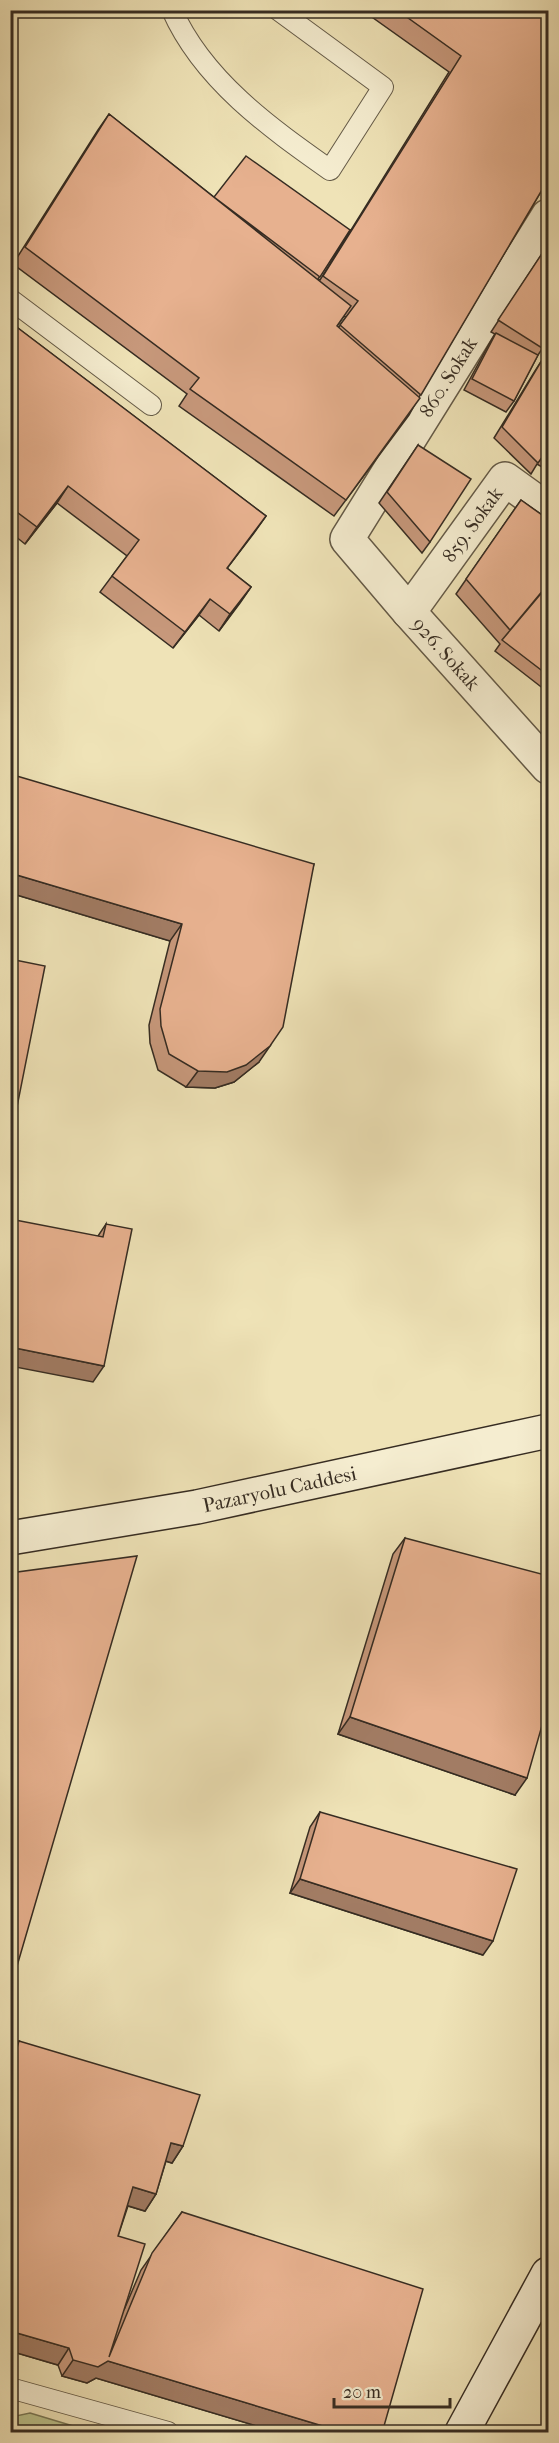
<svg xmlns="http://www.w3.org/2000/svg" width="559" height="2443" viewBox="0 0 559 2443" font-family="'IM FELL French Canon',serif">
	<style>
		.green { fill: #bcc38c; stroke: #797857; stroke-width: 1.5 }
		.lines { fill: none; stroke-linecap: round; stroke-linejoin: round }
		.lane-casing { stroke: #645a47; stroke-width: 22 }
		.street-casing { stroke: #645a47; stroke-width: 36 }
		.secondary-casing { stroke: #362c22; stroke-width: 36 }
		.lane { stroke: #f5edd0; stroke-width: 20 }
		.street { stroke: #f5edd0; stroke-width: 33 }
		.secondary { stroke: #f5edd0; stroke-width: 33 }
		.wall { fill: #c7987b; stroke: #362c22; stroke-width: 1.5; fill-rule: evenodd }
		.shaded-wall { fill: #a27c64; stroke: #362c22; stroke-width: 1.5 }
		.building { fill: #e7b18f; stroke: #362c22; stroke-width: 1.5 }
		.labels { text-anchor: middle; stroke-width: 5; stroke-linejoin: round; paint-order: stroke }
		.street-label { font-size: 20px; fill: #362c22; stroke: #f5edd0 }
	</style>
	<rect width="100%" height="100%" fill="#efe3b7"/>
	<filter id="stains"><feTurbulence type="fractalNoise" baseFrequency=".00333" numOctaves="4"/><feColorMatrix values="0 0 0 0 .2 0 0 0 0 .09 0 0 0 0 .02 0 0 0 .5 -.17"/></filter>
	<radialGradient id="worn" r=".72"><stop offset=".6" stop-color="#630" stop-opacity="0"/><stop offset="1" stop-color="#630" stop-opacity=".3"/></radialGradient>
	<path class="green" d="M30,2413L93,2432H11V2417Z"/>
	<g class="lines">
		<defs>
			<path id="lane" d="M172,10C203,80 269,127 330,170L383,87L278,10
				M10,299L151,405
				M10,2388L168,2432"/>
			<g id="street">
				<path id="s1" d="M548,216L347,539L409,612L548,767"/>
				<path id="s2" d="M409,612L505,479L548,510"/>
			</g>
			<g id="secondary">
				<path id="s3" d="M10,1538L197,1507L548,1431"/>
				<path d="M462,2432L548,2274"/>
			</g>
		</defs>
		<use href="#lane" class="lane-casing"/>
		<use href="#street" class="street-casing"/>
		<use href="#secondary" class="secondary-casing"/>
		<use href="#lane" class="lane"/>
		<use href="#street" class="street"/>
		<use href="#secondary" class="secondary"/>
	</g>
	<path class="wall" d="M362,10H549V178L419,397L409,415L334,516L179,406L187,394L13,264L98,130L109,114L214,197L350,230L318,279L320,280L449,72ZM344,316L346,317L339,327L337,326Z
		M549,243V353L542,349L538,355L514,401L506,412L464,390L489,344L495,334L491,332Z
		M10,322L266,516L227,568L251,587L219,631L199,615L173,648L100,592L127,556L57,503L25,544L10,532Z
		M542,360L549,365V471L537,464L531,474L494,438L535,371Z
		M418,445L430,542L422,553L379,503Z
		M521,500L549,520V693L495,651L500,644L456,594Z
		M314,864L259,1062L234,1082L215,1088L186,1087L158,1070L150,1043L149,1025L170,941L10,893Z
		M106,1224L93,1382L98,1236Z
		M405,1538L515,1795L338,1734L393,1554Z
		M320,1812L483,1955L290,1893L310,1827Z
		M19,2041L183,2146L172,2163L166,2161L156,2194L145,2211L128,2206L118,2236L124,2310L141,2270L182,2212L382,2433H280L96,2378L87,2383L62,2376L58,2365L10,2351V2053Z"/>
	<path class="shaded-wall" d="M68,486L57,503L25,544L37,527Z
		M266,516L254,533L215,584Z
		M251,587L240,603L219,631L230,614Z
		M210,599L199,615L173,648L185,632Z
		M10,873L182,924L170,941L10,893Z
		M270,1046L259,1062L234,1082L215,1088L186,1087L198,1071Z
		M10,1347L104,1366L93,1382L10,1366Z
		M350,1717L527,1778L515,1795L338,1734Z
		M300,1879L493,1941L483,1955L290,1893Z
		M171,2143L183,2146L172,2163L159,2159Z
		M133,2187L156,2194L145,2211L122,2204Z
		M10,2331L69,2348L58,2365L10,2351Z
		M73,2360L108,2361L346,2433H280L96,2378L87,2383L62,2376Z"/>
	<path class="building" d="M10,10H23L10,28Z
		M397,10H549V178L421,395L340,325L358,301L323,276L461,56Z
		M109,114L351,306L337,326L420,398L346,500L190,389L199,378L25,247Z
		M246,156L350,230L320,277L214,197Z
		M549,243V340L542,348L498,320Z
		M10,322L266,516L227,568L251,587L230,614L210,599L185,632L112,576L139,540L68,486L37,527L10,507Z
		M496,333L538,355L514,401L472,379Z
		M542,360L549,365V455L545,453L538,463L502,427Z
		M418,445L471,479L430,542L387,492Z
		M521,500L549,520V583L510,630L466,579Z
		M549,584V676L502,640Z
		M10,774L314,864L283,1027L270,1046L246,1065L227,1072L198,1071L169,1054L161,1026L160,1009L182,924L10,873Z
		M10,959L45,966L12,1132L10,1131Z
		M10,1219L103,1237L106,1224L132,1229L104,1366L10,1347Z
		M405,1538L549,1576V1701L527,1778L350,1717Z
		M137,1556L10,1990V1573Z
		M320,1812L517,1869L493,1941L300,1879Z
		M19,2041L200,2095L183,2146L171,2143L156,2194L133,2187L118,2236L145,2244L109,2357L152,2253L182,2212L423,2289L382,2433H346L108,2361L98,2367L73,2360L69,2348L10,2331V2072Z"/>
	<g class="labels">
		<g class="street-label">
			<text transform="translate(448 377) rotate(-58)" y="7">860. Sokak</text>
			<text dy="7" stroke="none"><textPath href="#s2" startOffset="108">859. Sokak</textPath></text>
			<text dy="7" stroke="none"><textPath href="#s1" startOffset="532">926. Sokak</textPath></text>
			<text dy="7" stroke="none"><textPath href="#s3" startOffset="274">Pazaryolu Caddesi</textPath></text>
		</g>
	</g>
	<rect width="559" height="2443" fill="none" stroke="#efe3b7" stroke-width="36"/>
	<rect x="12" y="12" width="535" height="2419" fill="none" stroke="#362c22" stroke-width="3"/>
	<rect x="18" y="18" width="523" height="2407" fill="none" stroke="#362c22" stroke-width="1.5"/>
	<path d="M334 2398v9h116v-9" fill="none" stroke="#362c22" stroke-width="3"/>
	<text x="343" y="2398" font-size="18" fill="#362c22" stroke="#f5edd0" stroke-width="4.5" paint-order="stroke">20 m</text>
	<rect width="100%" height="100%" filter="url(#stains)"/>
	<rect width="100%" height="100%" fill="url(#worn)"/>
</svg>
